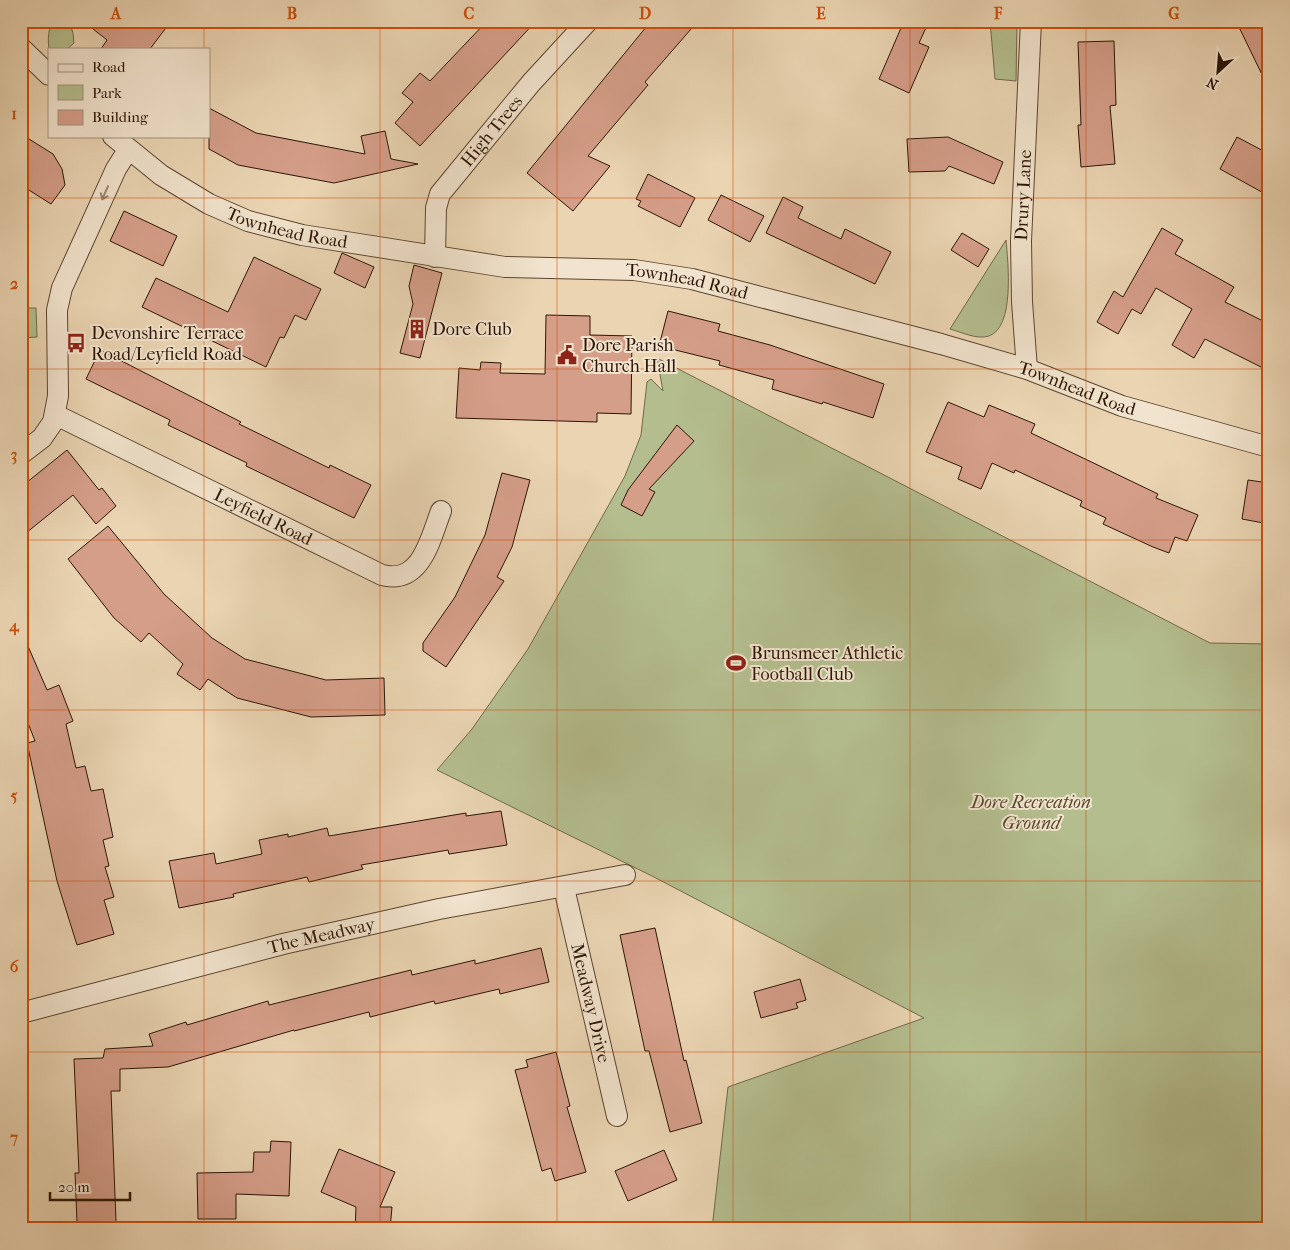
<svg xmlns="http://www.w3.org/2000/svg" width="1290" height="1250" viewBox="0 0 1290 1250" font-family="'IM FELL French Canon',serif">
	<style>
		.green { fill: #b4bd8e; stroke: #706949 }
		.building { fill: #d59e89; stroke: #2d1504 }
		.lines { fill: none; stroke-linecap: round; stroke-linejoin: round }
		.street-casing { stroke: #5c4530; stroke-width: 22 }
		.street { stroke: #f1e3cd; stroke-width: 20 }
		.oneway { stroke: #998673 }
		.grid { fill: none; stroke: #cc4f0b; stroke-width: 1; stroke-opacity: 0.55 }
		.labels { text-anchor: middle; stroke-width: 4; stroke-linejoin: round; paint-order: stroke }
		.street-label { font-size: 18px; fill: #2d1504; stroke: #f1e3cd }
		.poi-label { font-size: 18px; fill: #2d1504; stroke: #f1e3cd; text-anchor: start }
		.park-label { font-size: 18px; font-style: italic; fill: #56472d; stroke: #f1e3cd }
		.neatline { fill: none; stroke: #cc4f0b; stroke-width: 2 }
		.grid-label { font-size: 16px; text-anchor: middle; font-weight: bold; fill: #cc4f0b }
	</style>
	<rect width="100%" height="100%" fill="#ead4b2"/>
	<filter id="stains"><feTurbulence type="fractalNoise" baseFrequency=".004" numOctaves="4"/><feColorMatrix values="0 0 0 0 .2 0 0 0 0 .09 0 0 0 0 .02 0 0 0 .5 -.17"/></filter>
	<radialGradient id="worn" r=".72"><stop offset=".6" stop-color="#630" stop-opacity="0"/><stop offset="1" stop-color="#630" stop-opacity=".3"/></radialGradient>
	<path class="green" d="M55,21H69L73,33L74,43L67,49L49,50C48,40 47,28 55,21Z
		M990,21H1017L1016,81L995,79Z
		M1006,240C1008,262 1015,327 989,336C977,340 961,332 950,329Z
		M21,308H36L37,337L21,338Z
		M657,358L1210,643L1269,644V1229H712L728,1087L924,1018L652,876L437,770L472,729L528,649L625,476L641,435L647,382L651,379L663,391Z"/>
	<path class="building" d="M83,21H171L150,49H101L107,40Z
		M487,21H536L420,146L395,123L413,102L402,93L420,73L430,81Z
		M651,21H698L645,82L648,85L588,156L610,166L573,211L527,173Z
		M904,21H929L919,43L929,47L909,93L879,79Z
		M1236,21H1269V89Z
		M1114,41L1116,105L1110,106L1115,164L1081,167L1078,125H1081L1078,42Z
		M209,108L256,133L365,154L361,136L385,131L391,159L418,164L334,183L238,165L209,149Z
		M21,134L53,154L62,169L65,185L51,204L21,185Z
		M948,137L1003,162L994,184L949,166L945,171L909,172L907,139Z
		M1237,137L1269,154V196L1220,169Z
		M648,174L695,198L680,227L638,206L641,201L636,199Z
		M721,195L764,216L750,242L708,220Z
		M783,197L803,207L798,218L841,239L845,229L891,252L875,284L766,233Z
		M124,211L177,236L163,266L110,241Z
		M1162,228L1183,240L1175,254L1234,287L1225,302L1269,324V371L1205,339L1194,358L1172,345L1192,309L1156,288L1141,314L1132,309L1118,334L1097,322L1114,291L1123,297Z
		M962,233L989,249L978,267L951,250Z
		M342,253L374,267L365,288L334,273Z
		M254,257L321,289L306,320L295,315L284,338L280,337L266,367L142,307L156,278L228,312Z
		M414,265L442,273L420,358L400,353L413,304L409,286Z
		M668,311L720,324L718,331L770,345L884,384L873,418L823,402L822,404L772,389L774,380L719,365L720,361L659,346Z
		M546,315L590,316V335L632,336L631,414L597,413V422L456,418L459,368L480,370L481,362L501,363L500,373L545,374Z
		M100,350L241,422L239,424L329,468L330,465L371,485L354,518L246,466L247,463L168,425L170,420L86,379Z
		M948,402L984,417L989,405L1035,424L1031,433L1158,494L1156,498L1198,515L1187,541L1175,537L1169,553L1153,547L1103,524L1106,518L1080,506L1082,501L1015,470L1014,473L992,463L981,489L958,479L962,467L926,452Z
		M677,425L694,441L649,489L655,492L642,516L621,505L628,490Z
		M67,450L99,490L102,488L116,506L96,524L73,495L21,537V487Z
		M502,473L530,480L512,547L497,577L504,581L446,667L423,651V643L455,597L485,535Z
		M1248,480L1269,483V524L1242,519Z
		M108,526L164,594L212,638L245,659L326,680L384,678L385,715L311,717L237,698L208,679L200,690L177,674L183,664L149,633L141,642L114,618L68,559Z
		M21,630L47,690L59,685L73,721L66,724L76,768L85,766L91,791L103,789L113,837L103,840L109,866L105,867L114,897L104,900L114,934L77,945L57,881L27,743L35,741L21,705Z
		M501,811L507,845L449,854L448,850L361,865L363,869L309,882L307,877L233,894L234,897L179,908L169,861L214,853L216,864L262,854L259,840L288,834V837L327,828L329,836L466,813V816Z
		M655,928L684,1061L686,1060L702,1123L670,1132L649,1051H645L620,935Z
		M541,948L549,982L500,994L499,989L435,1004L434,1001L370,1017L369,1012L294,1031V1030L168,1067L120,1069V1091H111L116,1222L77,1223L75,1173H79L74,1059L103,1058L105,1049L153,1046L149,1034L186,1022L187,1025L268,1001L269,1005L411,970L412,975L475,960V964Z
		M800,979L806,1000L796,1003L798,1008L761,1018L754,992Z
		M556,1052L570,1106L567,1107L586,1172L555,1181L551,1168L542,1171L515,1070L528,1067L526,1060Z
		M271,1141L291,1142L289,1196L236,1194V1219H198L197,1173L253,1172L254,1152H270Z
		M339,1149L395,1172L380,1207H392L390,1229H355L356,1207L321,1192Z
		M664,1150L677,1180L628,1201L615,1171Z"/>
	<g class="lines">
		<defs>
			<g id="street">
				<path d="M21,48L49,75"/>
				<path id="s1" d="M113,136L161,175L209,204L248,221L302,235L505,267L634,270L692,279L941,344L1027,369L1122,406L1269,447"/>
				<path id="s2" d="M435,257L436,208L440,194L531,83L588,21"/>
				<path id="s3" d="M1027,369L1022,302L1021,241L1031,21"/>
				<path id="s4" d="M56,415L382,575C421,585 430,540 441,511"/>
				<path d="M21,454L42,438L53,422L58,396L57,310L62,288L116,169L128,150"/>
				<path id="s5" d="M564,888L617,1116"/>
				<path id="s6" d="M21,1013L283,944L439,909L625,875"/>
			</g>
		</defs>
		<use href="#street" class="street-casing"/>
		<use href="#street" class="street"/>
	</g>
	<defs><path id="oneway-shaft" d="M-6 0H5M1.5-3L5.5 0L1.5 3" fill="none" stroke-width="1.6" stroke-linecap="round" stroke-linejoin="round" transform="scale(1.25)"/></defs>
	<use class="oneway" href="#oneway-shaft" transform="translate(105 193) rotate(114)"/>
	<path class="grid" d="M204,21V49M380,21V1229M557,21V1229M733,21V1229M910,21V1229M1086,21V1229M204,136V1229M21,198H1269M21,369H1269M21,540H1269M21,710H1269M21,881H1269M21,1052H1269"/>
	<defs>
		<symbol id="building-bare" viewBox="-9 -9 18 18"><path d="M-4-6H4V6H1V3H-1V6H-4ZM-2.5-4.3h1.7v1.8h-1.7ZM.8-4.3h1.7v1.8H.8ZM-2.5-1h1.7V.8h-1.7ZM.8-1h1.7V.8H.8Z" fill="#8f2418" stroke="#f1e3cd" stroke-width="2.5" paint-order="stroke"/></symbol>
		<symbol id="bus-bare" viewBox="-9 -9 18 18"><path d="M-5-6H5V4H4V6H2V4H-2V6H-4V4H-5ZM-3.5-4V0h7V-4ZM-3.5 1.2v1.5H-2V1.2ZM2 1.2v1.5H3.5V1.2Z" fill="#8f2418" stroke="#f1e3cd" stroke-width="2.5" paint-order="stroke"/></symbol>
		<symbol id="civic-bare" viewBox="-9 -9 18 18"><path d="M-.6-6.5H3V-4.5H.6V-3L4-1V1h2V6H-6V1h2V-1L-.6-3ZM-1.2 2.5V6h2.4V2.5Z" fill="#8f2418" stroke="#f1e3cd" stroke-width="2.5" paint-order="stroke"/></symbol>
		<symbol id="stadium-bare" viewBox="-9 -9 18 18"><path d="M0-5a6.5 5 0 1 0 0 10a6.5 5 0 1 0 0-10ZM-3.5-1.8h7v3.6h-7Z" fill="#8f2418" stroke="#f1e3cd" stroke-width="2.5" paint-order="stroke"/></symbol>
	</defs>
	<g fill-rule="evenodd">
		<use href="#building-bare" x="403" y="315" width="28" height="28"/>
		<use href="#bus-bare" x="62" y="329" width="28" height="28"/>
		<use href="#civic-bare" x="553" y="341" width="28" height="28"/>
		<use href="#stadium-bare" x="722" y="649" width="28" height="28"/>
	</g>
	<g class="labels">
		<g class="street-label">
			<text dy="6" stroke="none"><textPath href="#s2" startOffset="145">High Trees</textPath></text>
			<text dy="6" stroke="none"><textPath href="#s3" startOffset="174">Drury Lane</textPath></text>
			<text dy="6" stroke="none"><textPath href="#s1" startOffset="200">Townhead Road</textPath></text>
			<text dy="6" stroke="none"><textPath href="#s1" startOffset="605">Townhead Road</textPath></text>
			<text dy="6" stroke="none"><textPath href="#s1" startOffset="1010">Townhead Road</textPath></text>
			<text dy="6" stroke="none"><textPath href="#s4" startOffset="231">Leyfield Road</textPath></text>
			<text dy="6" stroke="none"><textPath href="#s6" startOffset="310">The Meadway</textPath></text>
			<text dy="6" stroke="none"><textPath href="#s5" startOffset="118">Meadway Drive</textPath></text>
		</g>
		<g class="poi-label">
			<text x="432" y="335">Dore Club</text>
			<text x="91" y="339">Devonshire Terrace<tspan x="91" dy="21">Road/Leyfield Road</tspan></text>
			<text x="582" y="351">Dore Parish<tspan x="582" dy="21">Church Hall</tspan></text>
			<text x="751" y="659">Brunsmeer Athletic<tspan x="751" dy="21">Football Club</tspan></text>
		</g>
		<g class="park-label">
			<text x="1031" y="808">Dore Recreation<tspan x="1031" dy="21">Ground</tspan></text>
		</g>
	</g>
	<rect width="1290" height="1250" fill="none" stroke="#ead4b2" stroke-width="55"/>
	<rect x="48" y="48" width="162" height="90" fill="#f1e3cd" stroke="#a3917d"/>
	<rect x="58" y="64" width="25" height="8" fill="#f1e3cd" stroke="#a3917d"/>
	<text x="92" y="72" font-size="15" fill="#2d1504">Road</text>
	<rect x="58" y="85" width="25" height="15" fill="#b4bd8e" stroke="#a3917d"/>
	<text x="92" y="98" font-size="15" fill="#2d1504">Park</text>
	<rect x="58" y="110" width="25" height="15" fill="#d59e89" stroke="#a3917d"/>
	<text x="92" y="122" font-size="15" fill="#2d1504">Building</text>
	<g transform="translate(1218 72) rotate(206)" stroke="#f1e3cd" stroke-width="4" paint-order="stroke">
	<path d="M0-4L9 19L0 12L-9 19Z" fill="#2d1504"/>
	<text y="-8" font-size="14" font-weight="bold" text-anchor="middle" fill="#2d1504">N</text>
	</g>
	<path d="M50 1192v8h80v-8" fill="none" stroke="#2d1504" stroke-width="2.5"/>
	<text x="58" y="1192" font-size="15" fill="#2d1504" stroke="#f1e3cd" stroke-width="4" paint-order="stroke">20 m</text>
	<rect x="28" y="28" width="1234" height="1194" class="neatline"/>
	<g class="grid-label">
		<text x="116" y="19">A</text>
		<text x="292" y="19">B</text>
		<text x="469" y="19">C</text>
		<text x="645" y="19">D</text>
		<text x="821" y="19">E</text>
		<text x="998" y="19">F</text>
		<text x="1174" y="19">G</text>
		<text x="14" y="119">1</text>
		<text x="14" y="289">2</text>
		<text x="14" y="460">3</text>
		<text x="14" y="631">4</text>
		<text x="14" y="801">5</text>
		<text x="14" y="972">6</text>
		<text x="14" y="1143">7</text>
	</g>
	<rect width="100%" height="100%" filter="url(#stains)"/>
	<rect width="100%" height="100%" fill="url(#worn)"/>
</svg>
